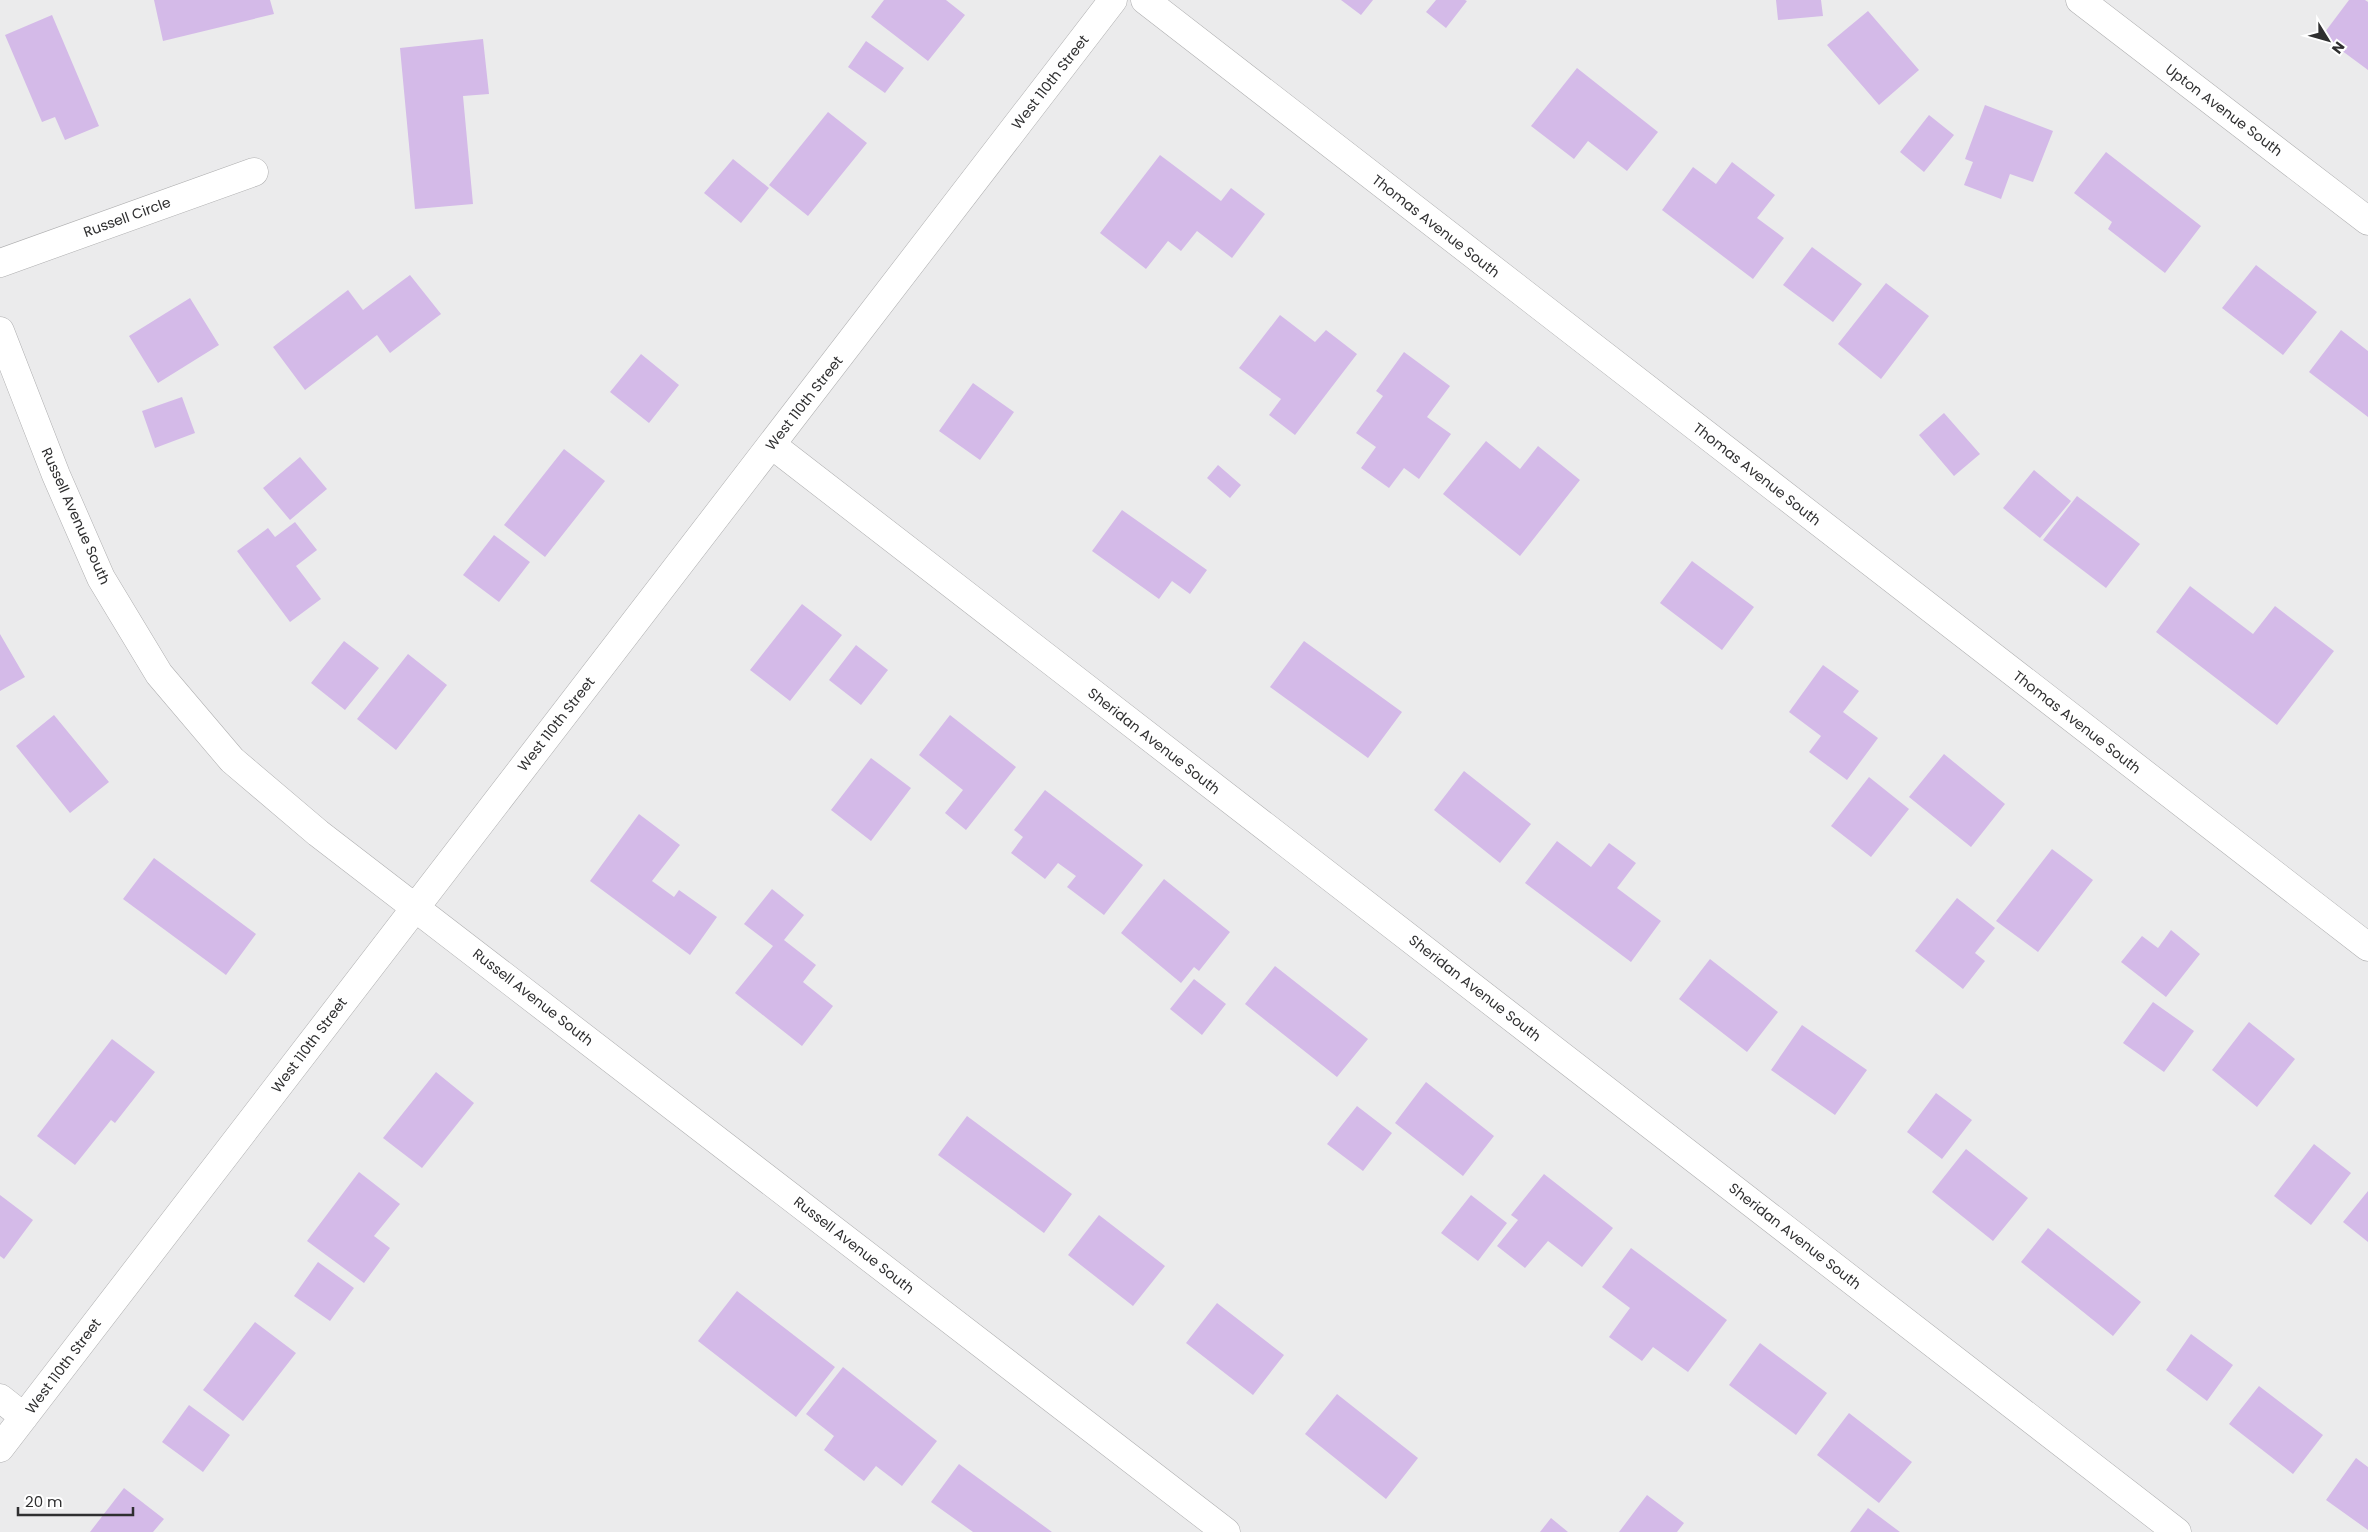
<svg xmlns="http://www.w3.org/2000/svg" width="2368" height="1532" viewBox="0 0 2368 1532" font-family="Poppins,sans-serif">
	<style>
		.building { fill: #d4bae8 }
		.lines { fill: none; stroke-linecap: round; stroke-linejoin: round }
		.minor-casing { stroke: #afafb0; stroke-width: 29 }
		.minor { stroke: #fff; stroke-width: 28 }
		.labels { text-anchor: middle; stroke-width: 5; stroke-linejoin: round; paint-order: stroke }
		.street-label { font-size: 14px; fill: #2f2f30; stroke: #fff }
	</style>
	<rect width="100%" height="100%" fill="#ebebec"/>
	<path class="building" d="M154,0H270L274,14L163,41Z
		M884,0H946L965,15L928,61L871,17Z
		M1341,0H1373L1361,15Z
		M1436,0H1465L1467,1L1446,28L1426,12Z
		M1776,0H1821L1823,16L1778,20Z
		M2349,0H2365L2368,2V70L2322,36Z
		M1868,11L1919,70L1879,105L1827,45Z
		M52,15L99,126L65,140L55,117L42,122L5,35Z
		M483,39L489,94L463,96L473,204L415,209L400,48Z
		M866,41L904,68L885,93L848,67Z
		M1577,68L1658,132L1627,171L1588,141L1574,159L1531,126Z
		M1985,105L2053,131L2033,182L2010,174L2001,199L1964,185L1973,162L1965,159Z
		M828,112L867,143L808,216L769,185Z
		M1929,115L1954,135L1924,172L1900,152Z
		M2106,152L2201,226L2165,273L2108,229L2112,222L2074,193Z
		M1160,155L1221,201L1231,188L1265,214L1232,258L1197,231L1181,251L1168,241L1146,269L1100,233Z
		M733,159L769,188L741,223L704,193Z
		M1732,162L1775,195L1757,218L1784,238L1753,279L1662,210L1693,167L1716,184Z
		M1812,247L1862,284L1833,322L1783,285Z
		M2256,265L2317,312L2283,355L2222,308Z
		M410,275L441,314L390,353L377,335L305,390L273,347L348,290L363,310Z
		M1886,283L1929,316L1881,379L1838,344Z
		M190,298L219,345L158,383L129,336Z
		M1280,315L1315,342L1326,330L1357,354L1295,435L1269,415L1281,399L1239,368Z
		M2341,330L2368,351V417L2309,372Z
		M1404,352L1450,386L1427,417L1451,434L1419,479L1404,468L1389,488L1361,468L1376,447L1356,433L1383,396L1376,391Z
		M641,354L679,385L649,423L610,392Z
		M973,383L1014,412L980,460L939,431Z
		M182,397L195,433L155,448L142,411Z
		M1944,413L1980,454L1954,476L1919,435Z
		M1486,441L1520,469L1538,446L1580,480L1520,556L1443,494Z
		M564,449L605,481L545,557L504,525Z
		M300,457L327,489L290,520L263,488Z
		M1218,465L1241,485L1230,498L1207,478Z
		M2034,470L2071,501L2040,538L2003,508Z
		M2077,496L2140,544L2106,588L2043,540Z
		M1122,510L1207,570L1190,594L1172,581L1159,599L1092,551Z
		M295,522L317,550L296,566L321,599L290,622L237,551L268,528L275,537Z
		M494,535L530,562L499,602L463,575Z
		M1692,561L1754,607L1722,650L1660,603Z
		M2190,586L2253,634L2275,606L2334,651L2277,725L2156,632Z
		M802,604L842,635L790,701L750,670Z
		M0,634L25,677L0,691Z
		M344,641L379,668L345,710L311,683Z
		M1304,641L1402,712L1368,758L1270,687Z
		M856,645L888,670L861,705L829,680Z
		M408,654L447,685L396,750L357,719Z
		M1823,665L1859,691L1843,712L1878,738L1847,780L1809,752L1821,736L1789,712Z
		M54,715L109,782L70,813L16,746Z
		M950,715L1016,767L966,830L945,813L963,790L919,755Z
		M1944,754L2005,804L1971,847L1909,797Z
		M871,758L911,788L871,841L831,810Z
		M1464,771L1531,824L1500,863L1434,810Z
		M1869,777L1909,809L1871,857L1831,826Z
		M1045,790L1143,865L1104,915L1067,887L1076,876L1058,863L1045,879L1011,853L1023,837L1014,830Z
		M639,814L680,845L652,881L674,897L679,890L717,917L690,955L590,881Z
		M1557,841L1591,867L1609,843L1636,863L1617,888L1661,921L1631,962L1525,883Z
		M2052,849L2093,880L2038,952L1996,921Z
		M154,858L256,934L226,975L123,899Z
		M1164,879L1230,932L1199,971L1194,967L1181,983L1121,933Z
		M772,889L804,915L784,940L816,965L803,982L833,1006L802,1046L735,993L773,946L744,924Z
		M1957,898L1995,928L1975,953L1985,961L1963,989L1915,951Z
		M2171,930L2200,954L2166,997L2121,962L2142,936L2158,948Z
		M1710,959L1778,1012L1747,1052L1679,999Z
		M1275,966L1368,1039L1337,1077L1245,1004Z
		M1194,979L1226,1004L1202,1035L1170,1009Z
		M2153,1002L2194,1031L2164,1072L2123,1043Z
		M2249,1022L2295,1059L2257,1107L2212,1070Z
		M1802,1025L1867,1070L1835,1115L1771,1070Z
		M112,1039L155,1072L115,1123L111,1120L75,1165L37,1136Z
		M436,1072L474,1103L422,1168L383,1138Z
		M1426,1082L1494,1136L1463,1176L1395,1123Z
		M1936,1093L1972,1120L1942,1159L1907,1132Z
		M1357,1106L1392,1133L1363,1171L1327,1144Z
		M967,1116L1072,1194L1044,1233L938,1155Z
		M2314,1144L2351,1173L2311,1225L2274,1196Z
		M1966,1149L2028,1198L1993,1241L1932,1192Z
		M359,1172L400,1204L374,1236L390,1248L364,1283L307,1241Z
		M1544,1174L1613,1228L1582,1267L1548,1241L1525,1268L1497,1246L1518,1220L1511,1215Z
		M2368,1191V1242L2343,1222Z
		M0,1195L33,1220L4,1259L0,1256Z
		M1471,1195L1507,1223L1478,1261L1441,1233Z
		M1099,1215L1165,1266L1133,1306L1068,1255Z
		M2048,1228L2141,1302L2113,1336L2021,1262Z
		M1631,1248L1727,1320L1688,1372L1653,1347L1642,1361L1609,1337L1630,1308L1602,1287Z
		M318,1262L354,1288L330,1321L294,1296Z
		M737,1291L835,1367L796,1417L698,1341Z
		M1217,1303L1284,1355L1253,1395L1186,1343Z
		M255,1322L296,1353L243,1421L203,1390Z
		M2191,1334L2233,1365L2207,1401L2166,1370Z
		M1760,1343L1827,1393L1796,1435L1729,1385Z
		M843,1367L937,1441L902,1486L876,1466L864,1481L824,1450L834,1436L806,1414Z
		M2259,1386L2323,1435L2293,1474L2229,1424Z
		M1337,1394L1418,1458L1386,1499L1305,1434Z
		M189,1405L230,1435L203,1472L162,1442Z
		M1849,1413L1912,1462L1879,1503L1817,1455Z
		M2356,1458L2368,1467V1530L2326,1500Z
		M959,1464L1052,1532H973L931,1502Z
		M124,1488L164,1519L153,1532H90Z
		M1647,1495L1684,1523L1677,1532H1619Z
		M1868,1508L1900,1532H1850Z
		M1551,1518L1568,1532H1540Z"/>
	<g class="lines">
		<defs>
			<path id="minor" d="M1145,0L2368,947
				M2080,0L2368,221
				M0,263L254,172
				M0,331L56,475L101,578L159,674L232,760L318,833L1226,1532
				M772,445L2177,1532
				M0,1398L24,1417
				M0,1448L1113,0"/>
		</defs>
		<use href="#minor" class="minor-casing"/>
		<use href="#minor" class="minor"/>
	</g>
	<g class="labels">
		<g class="street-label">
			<text transform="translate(1050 82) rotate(-52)" y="5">West 110th Street</text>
			<text transform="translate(2224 110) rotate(37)" y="5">Upton Avenue South</text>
			<text transform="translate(127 217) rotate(-20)" y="5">Russell Circle</text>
			<text transform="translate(1436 226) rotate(38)" y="5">Thomas Avenue South</text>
			<text transform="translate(804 403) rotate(-52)" y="5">West 110th Street</text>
			<text transform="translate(1757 474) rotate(38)" y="5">Thomas Avenue South</text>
			<text transform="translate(76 516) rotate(66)" y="5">Russell Avenue South</text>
			<text transform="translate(2077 722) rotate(38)" y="5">Thomas Avenue South</text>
			<text transform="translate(556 724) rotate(-52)" y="5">West 110th Street</text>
			<text transform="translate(1154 741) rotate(38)" y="5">Sheridan Avenue South</text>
			<text transform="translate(1475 988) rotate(38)" y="5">Sheridan Avenue South</text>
			<text transform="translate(533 997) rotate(38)" y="5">Russell Avenue South</text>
			<text transform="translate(309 1045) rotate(-53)" y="5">West 110th Street</text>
			<text transform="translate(1795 1236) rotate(38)" y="5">Sheridan Avenue South</text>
			<text transform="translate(854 1245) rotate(38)" y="5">Russell Avenue South</text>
			<text transform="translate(63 1366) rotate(-53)" y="5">West 110th Street</text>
		</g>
	</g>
	<g transform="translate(2328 40) rotate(127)" stroke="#ffffff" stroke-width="4" paint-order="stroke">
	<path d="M0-4L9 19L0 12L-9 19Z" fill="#2f2f30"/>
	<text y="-8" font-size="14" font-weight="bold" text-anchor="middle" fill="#2f2f30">N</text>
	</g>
	<path d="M18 1507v8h115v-8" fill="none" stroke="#2f2f30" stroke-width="2.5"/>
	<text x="25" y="1507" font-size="15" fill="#2f2f30" stroke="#ffffff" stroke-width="4" paint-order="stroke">20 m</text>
</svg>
